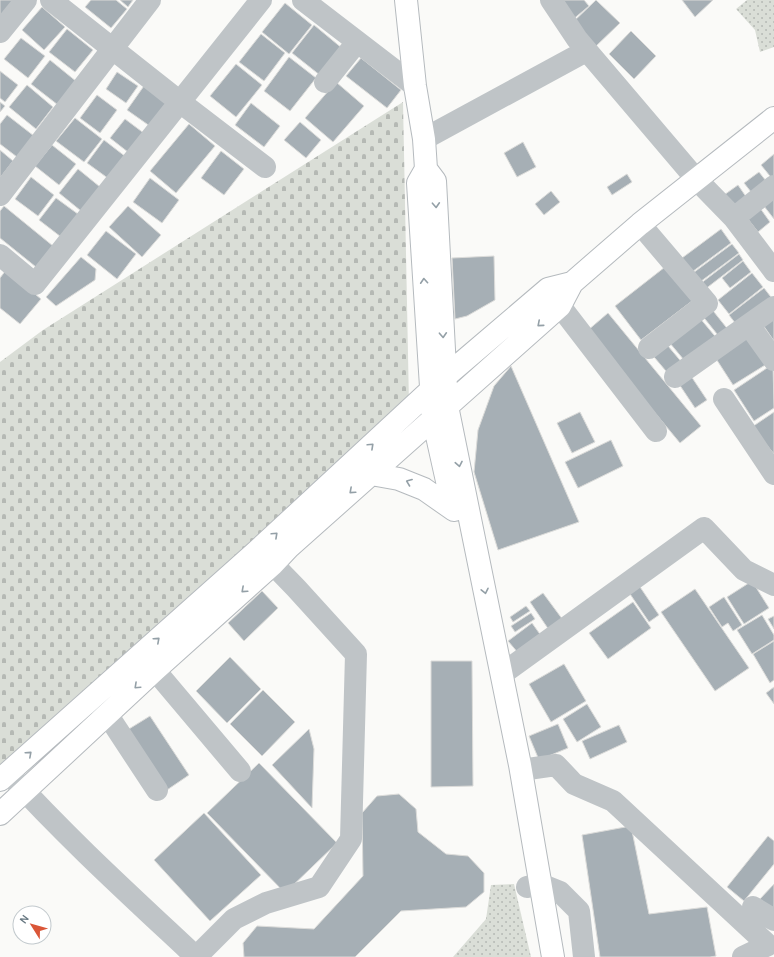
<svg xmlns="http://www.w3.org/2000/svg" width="774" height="957" viewBox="0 0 774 957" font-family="Karla,sans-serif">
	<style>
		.grass { fill: url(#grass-dots) }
		.cemetery { fill: url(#cemetery-stones) }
		.building { fill: #a6afb5; stroke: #dcdcda }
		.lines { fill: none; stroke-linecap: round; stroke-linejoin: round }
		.major-casing { stroke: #b5babe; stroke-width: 24 }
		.minor { stroke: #bfc4c7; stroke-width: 22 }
		.major { stroke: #fff; stroke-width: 22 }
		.oneway { stroke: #94a0a7 }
	</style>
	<defs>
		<pattern id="grass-dots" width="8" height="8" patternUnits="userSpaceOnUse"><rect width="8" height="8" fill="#daded7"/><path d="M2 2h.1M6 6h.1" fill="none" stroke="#b5b9b4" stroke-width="1.8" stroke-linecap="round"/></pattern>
		<pattern id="cemetery-stones" width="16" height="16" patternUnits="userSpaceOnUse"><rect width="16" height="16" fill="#daded7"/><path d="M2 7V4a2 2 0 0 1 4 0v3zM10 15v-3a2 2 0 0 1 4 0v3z" fill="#b5b9b4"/></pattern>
	</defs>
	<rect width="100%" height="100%" fill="#fafaf8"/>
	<path class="grass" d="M747,0H774V47L760,52L755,30L736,9Z
		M514,884L531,957H453L486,919L491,885Z"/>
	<path class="cemetery" d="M403,102L409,404L140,640L0,766V362L43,330Z"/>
	<path class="building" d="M0,0H17L0,22Z
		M91,0H116L127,9L111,28L85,7Z
		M120,0H133L128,7Z
		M555,0H584L589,6L571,21Z
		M596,0L620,23L594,48L571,24Z
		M682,0H713L695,17Z
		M285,3L312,25L289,54L262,32Z
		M42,7L65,27L44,50L22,30Z
		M314,25L343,49L321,76L292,53Z
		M67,29L93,50L75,72L49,52Z
		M631,31L656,56L634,79L609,54Z
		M261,34L285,53L264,81L239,62Z
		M21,38L45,56L28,78L4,59Z
		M289,57L316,78L290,111L264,91Z
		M361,58L401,90L387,108L346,76Z
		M50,60L77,82L58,105L31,84Z
		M236,64L262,85L236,117L210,96Z
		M0,71L18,85L5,102L0,98Z
		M117,72L138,86L126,103L106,89Z
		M336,82L364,106L333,142L305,118Z
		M146,83L174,102L154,129L127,110Z
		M27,85L53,107L36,129L9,107Z
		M97,95L117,110L100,133L80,118Z
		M0,102L5,106L0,112Z
		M251,103L280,126L264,147L235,125Z
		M7,115L34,136L17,157L0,144V124Z
		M75,118L102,139L84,162L56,141Z
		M125,119L149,137L133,156L110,138Z
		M300,122L321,140L306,158L284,140Z
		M189,124L215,146L176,193L150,171Z
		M104,140L126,157L109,179L87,163Z
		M523,142L536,167L517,177L504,153Z
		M52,145L76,164L59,185L35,166Z
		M0,150L13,161L0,178Z
		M221,151L244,169L224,195L201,178Z
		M774,154V181L761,165Z
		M78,169L105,191L86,215L59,193Z
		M759,172L770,186L755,197L744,183Z
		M627,174L632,182L612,195L607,187Z
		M31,177L54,195L38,216L15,199Z
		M150,178L179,200L162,223L133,202Z
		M738,185L749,201L734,211L724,195Z
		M551,191L560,202L544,215L535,204Z
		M774,191V219L760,201Z
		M56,198L82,217L65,240L39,220Z
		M4,206L53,246L36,267L0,238V211Z
		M128,206L161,235L142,257L109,227Z
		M760,208L770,222L758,232L747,218Z
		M721,229L731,243L692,272L682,258Z
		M106,231L136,254L117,279L87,255Z
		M732,244L739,253L700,282L693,273Z
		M739,254L743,260L704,290L700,284Z
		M494,256L495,300L467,316L455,319L452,258Z
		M81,257L96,269L95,280L56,306L46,297Z
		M743,261L751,272L730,288L722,278Z
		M665,267L692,301L641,340L615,306Z
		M6,270L41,299L20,324L0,308V278Z
		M752,273L763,287L729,314L718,300Z
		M764,288L774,301L739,328L729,315Z
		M710,307L730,332L721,339L701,314Z
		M608,313L701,426L680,443L587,331Z
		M699,317L719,341L689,366L669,342Z
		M774,317V341L763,325Z
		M749,330L770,362L733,385L713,354Z
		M663,340L684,365L671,377L649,351Z
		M773,364L774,408L754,421L734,390Z
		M511,366L579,522L498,550L474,472L478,430L494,386Z
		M691,376L707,400L695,408L679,384Z
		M580,412L595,442L572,453L557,423Z
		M774,412V454L752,427Z
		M611,440L623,466L578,488L565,462Z
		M752,581L769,608L744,624L727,597Z
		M638,584L659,615L649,622L628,591Z
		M695,589L749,668L715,691L661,612Z
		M262,591L278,608L244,641L228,623Z
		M543,593L563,620L549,630L530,602Z
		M724,597L742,625L733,631L728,623L722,627L709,607Z
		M633,602L651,628L608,659L589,633Z
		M526,606L530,611L513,622L510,617Z
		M531,613L535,619L515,632L511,626Z
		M762,615L774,635V640L752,654L737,630Z
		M774,616V629L768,619Z
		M532,623L542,637L519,654L508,641Z
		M774,641V680L770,683L753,654Z
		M230,657L261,689L227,723L196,691Z
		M431,661H472L473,786L431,787Z
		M564,664L586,701L551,722L529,684Z
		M774,687V704L766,693Z
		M263,690L295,722L262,756L230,724Z
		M587,704L601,727L577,742L563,719Z
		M150,716L189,775L164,792L124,732Z
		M558,724L568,748L539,760L529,736Z
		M619,725L627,742L590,759L582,741Z
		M309,729L314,749L312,808L272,765Z
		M259,763L337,843L285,893L207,813Z
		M399,794L416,809L418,832L446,854L468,856L484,873V892L466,907L401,911L355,957H244L243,943L257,926L314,929L363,876L362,813L377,796Z
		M204,813L261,875L210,921L154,860Z
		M631,826L649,914L707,907L716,956L710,957H600L582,835Z
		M768,836L774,841V864L744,901L727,887Z
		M774,884V914L759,900Z"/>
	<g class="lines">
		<defs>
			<path id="major" d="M406,0L415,86L424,139L426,169L435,181L447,406L520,765L553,957
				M426,169L418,183L433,418L449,490
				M371,474L399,479L424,489L454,510
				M0,780L256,552L446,376L548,289L572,283
				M0,814L155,670L273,564L289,547L560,306L572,283L640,224L774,118"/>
		</defs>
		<use href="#major" class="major-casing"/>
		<path class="minor" d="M51,0L180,102L265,167
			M303,0L415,86
			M551,0L577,39L696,179L734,218L774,271
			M0,32L26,0
			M325,82L357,42
			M424,139L586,51
			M0,195L150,0
			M734,218L774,186
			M640,224L707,303L649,348
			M0,255L35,284L261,0
			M560,306L656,431
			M749,325L774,360
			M675,377L774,307
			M724,399L774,474
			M143,656L240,771
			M502,674L704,528L744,570L774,585
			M95,699L107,714L157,790
			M521,770L556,765L574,784L613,801L768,945L743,957
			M8,773C67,838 132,897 196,957
			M527,887L540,884L560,892L579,911L584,957
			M753,907L774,920
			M196,957L234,919L266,903L319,887L351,839L356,654L296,588L260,551"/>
		<use href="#major" class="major"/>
	</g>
	<defs><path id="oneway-chevron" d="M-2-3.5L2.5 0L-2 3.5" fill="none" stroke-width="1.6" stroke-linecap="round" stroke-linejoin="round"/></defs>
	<g class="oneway">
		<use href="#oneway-chevron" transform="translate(436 205) rotate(87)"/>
		<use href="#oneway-chevron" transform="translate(424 281) rotate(-94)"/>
		<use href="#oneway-chevron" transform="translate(540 324) rotate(139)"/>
		<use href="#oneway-chevron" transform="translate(443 335) rotate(87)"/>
		<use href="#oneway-chevron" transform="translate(371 446) rotate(-43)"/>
		<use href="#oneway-chevron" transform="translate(459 464) rotate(79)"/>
		<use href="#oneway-chevron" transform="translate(409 482) rotate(-159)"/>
		<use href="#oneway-chevron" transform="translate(352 491) rotate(138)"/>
		<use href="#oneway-chevron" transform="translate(275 535) rotate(-43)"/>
		<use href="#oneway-chevron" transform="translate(244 590) rotate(138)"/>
		<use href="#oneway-chevron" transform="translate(485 591) rotate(78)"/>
		<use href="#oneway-chevron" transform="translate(157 640) rotate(-42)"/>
		<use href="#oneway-chevron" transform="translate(137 686) rotate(137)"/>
		<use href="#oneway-chevron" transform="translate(29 754) rotate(-42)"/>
	</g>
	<g transform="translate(32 925) rotate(307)"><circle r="19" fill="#ffffff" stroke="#c2c9cd"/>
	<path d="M0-3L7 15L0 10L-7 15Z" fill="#da5638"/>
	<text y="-6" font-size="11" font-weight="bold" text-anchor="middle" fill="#667781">N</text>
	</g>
</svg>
